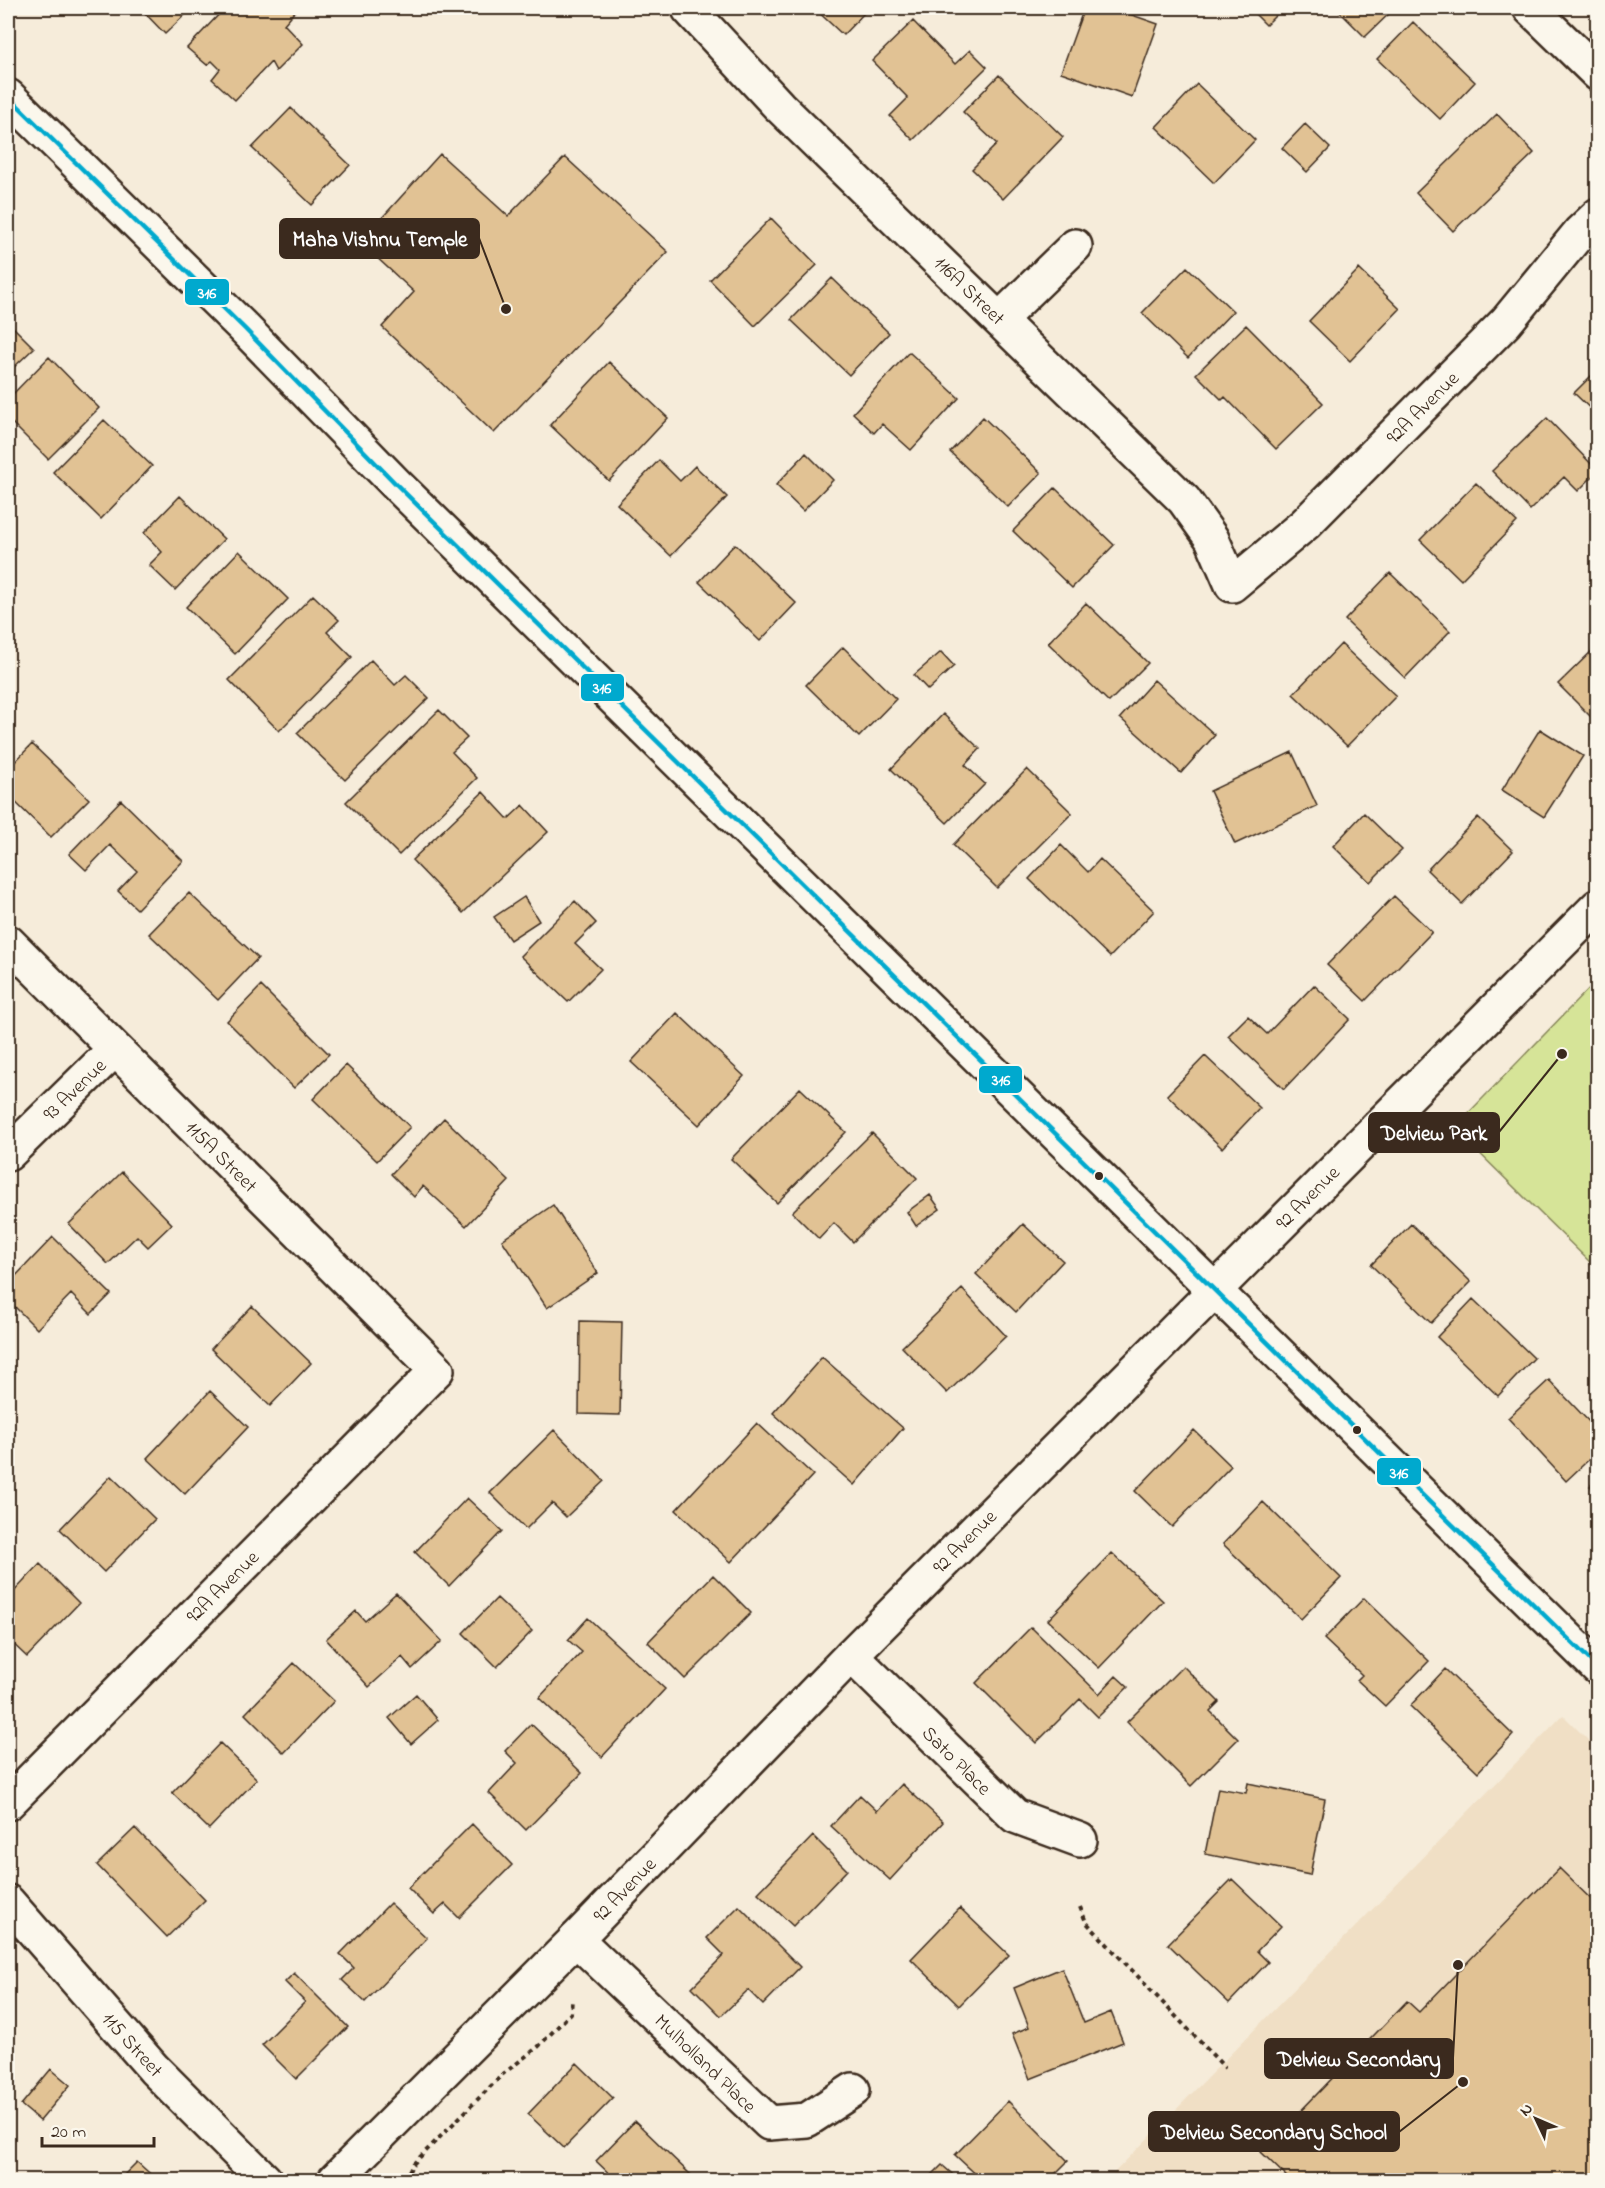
<svg xmlns="http://www.w3.org/2000/svg" width="1605" height="2188" viewBox="0 0 1605 2188" font-family="'Indie Flower',sans-serif">
	<style>
		.built { fill: #f0dfc5 }
		.green { fill: #d6e498; stroke: #88875b; stroke-width: 1.5 }
		.building { fill: #e1c294; stroke: #3b2a1e; stroke-width: 1.5 }
		.lines { fill: none; stroke-linecap: round; stroke-linejoin: round }
		.street-casing { stroke: #3b2a1e; stroke-width: 38 }
		.secondary-casing { stroke: #3b2a1e; stroke-width: 38 }
		.path { stroke: #3b2a1e; stroke-width: 4; stroke-dasharray: 4.5 4.5; stroke-linecap: butt }
		.street { stroke: #fbf7ec; stroke-width: 33 }
		.secondary { stroke: #fbf7ec; stroke-width: 33 }
		.bus-1-casing { stroke: #fbf7ec; stroke-width: 9 }
		.bus-1 { stroke: #00a9ce; stroke-width: 4.5 }
		.bus-dot { fill: #3b2a1e; stroke: #fbf7ec; stroke-width: 2 }
		.labels { text-anchor: middle; stroke-width: 6; stroke-linejoin: round; paint-order: stroke }
		.street-label { font-size: 20px; fill: #3b2a1e; stroke: #fbf7ec }
		.leader { fill: none; stroke: #3b2a1e; stroke-width: 2 }
		.callout-dot { fill: #3b2a1e; stroke: #fbf7ec; stroke-width: 2 }
		.callout { fill: #3b2a1e; stroke: #3b2a1e; stroke-width: 2 }
		.callout-label { font-size: 21px; text-anchor: middle; font-weight: bold; fill: #fff }
		.line-badge { stroke: #fbf7ec; stroke-width: 2 }
		.badge-label { font-size: 16px; text-anchor: middle; font-weight: bold; fill: #fff }
	</style>
	<rect width="100%" height="100%" fill="#f6ecda"/>
	<filter id="ink" filterUnits="userSpaceOnUse"><feTurbulence type="fractalNoise" baseFrequency=".0167" numOctaves="2"/><feDisplacementMap in="SourceGraphic" scale="12" xChannelSelector="R" yChannelSelector="G"/><feConvolveMatrix kernelMatrix="1 2 1 2 8 2 1 2 1" color-interpolation-filters="sRGB"/></filter>
	<g filter="url(#ink)">
		<path class="built" d="M1563,1715L1597,1749V2180H1107Z"/>
		<path class="green" d="M1597,980V1269L1454,1128Z"/>
		<path class="building" d="M140,8H192L165,34Z
			M225,8H295L297,9L284,24L303,44L276,71L271,62L235,100L212,79L220,69L212,61L207,65L187,48Z
			M814,8H869L843,35Z
			M1084,8H1112L1158,24L1132,97L1061,72Z
			M1253,8H1283L1266,25L1251,10Z
			M1336,8H1395L1365,37Z
			M913,21L955,64L970,50L987,67L913,140L890,116L908,98L872,61Z
			M1413,22L1475,82L1440,119L1377,59Z
			M999,75L1063,137L1003,199L972,169L997,144L963,112Z
			M1197,84L1255,140L1214,183L1156,127Z
			M291,108L350,165L312,205L252,148Z
			M1497,114L1534,153L1453,231L1416,193Z
			M1305,124L1330,148L1307,172L1282,148Z
			M440,154L508,216L565,157L668,252L494,433L382,327L414,292L360,242Z
			M771,218L817,265L755,326L710,280Z
			M1187,267L1233,311L1188,358L1142,313Z
			M1359,269L1400,309L1350,361L1309,321Z
			M832,278L889,333L849,375L791,320Z
			M8,322L34,348L13,368L8,363Z
			M1246,325L1323,403L1276,449L1225,397L1222,400L1196,374Z
			M909,352L959,398L911,450L882,424L874,433L853,413Z
			M49,357L99,408L48,459L8,419V399Z
			M609,362L668,418L609,481L550,425Z
			M1598,369V416L1574,393Z
			M983,417L1041,473L1008,507L950,452Z
			M1547,418L1598,471L1578,491L1564,477L1530,510L1492,471Z
			M104,420L152,466L101,519L53,472Z
			M806,453L833,480L803,511L776,485Z
			M659,460L680,481L695,466L727,497L671,556L617,504Z
			M1476,483L1517,522L1461,580L1420,540Z
			M1055,488L1114,545L1072,588L1013,531Z
			M180,496L224,539L175,590L149,565L162,552L144,533Z
			M735,544L796,603L760,641L699,582Z
			M239,551L288,599L235,654L186,607Z
			M1390,573L1450,631L1405,678L1345,620Z
			M313,595L339,620L327,632L352,657L279,731L229,680Z
			M1086,603L1148,663L1109,702L1048,643Z
			M1341,644L1396,696L1347,746L1293,694Z
			M1598,645V724L1558,684Z
			M843,647L896,699L859,737L806,685Z
			M941,652L954,666L928,690L914,675Z
			M371,660L395,685L406,675L429,698L345,780L297,733Z
			M1154,680L1215,735L1181,773L1120,718Z
			M439,710L467,738L452,752L477,778L399,855L346,802Z
			M943,714L980,749L965,765L985,784L947,823L891,769Z
			M1540,729L1583,756L1544,817L1502,790Z
			M32,744L89,799L51,837L8,795V769Z
			M1292,752L1317,806L1235,844L1210,791Z
			M1027,769L1072,813L997,888L953,845Z
			M483,792L508,819L523,805L548,832L463,913L412,860Z
			M121,800L183,861L137,909L118,891L137,871L110,845L86,870L69,854Z
			M1364,813L1402,850L1370,882L1333,846Z
			M1478,817L1513,851L1462,904L1427,870Z
			M1061,845L1088,872L1100,859L1154,911L1110,957L1029,879Z
			M189,893L258,958L218,1000L149,934Z
			M1394,896L1432,932L1365,1001L1327,965Z
			M524,897L539,921L510,940L494,917Z
			M575,901L596,923L575,944L601,969L568,1002L520,956Z
			M1314,985L1350,1019L1284,1089L1228,1036L1248,1016L1267,1034Z
			M261,986L329,1054L294,1088L227,1021Z
			M677,1013L744,1076L699,1125L631,1062Z
			M1205,1056L1260,1108L1222,1148L1167,1095Z
			M346,1065L410,1127L377,1161L313,1099Z
			M800,1088L846,1132L777,1203L731,1159Z
			M444,1118L509,1181L466,1226L423,1186L414,1197L391,1174Z
			M872,1133L917,1178L853,1242L834,1223L819,1239L792,1212Z
			M122,1172L172,1224L148,1247L137,1236L108,1264L69,1224Z
			M930,1195L940,1209L916,1226L907,1212Z
			M553,1205L598,1273L547,1308L502,1240Z
			M1023,1224L1063,1261L1016,1312L976,1274Z
			M1411,1224L1471,1282L1431,1323L1371,1265Z
			M53,1237L111,1294L91,1314L71,1294L37,1329L8,1300V1284Z
			M962,1289L1006,1336L947,1393L902,1347Z
			M1473,1299L1534,1358L1498,1396L1437,1337Z
			M252,1306L311,1363L270,1406L211,1349Z
			M580,1321L622,1322L620,1415L579,1414Z
			M822,1357L903,1428L854,1485L773,1413Z
			M1549,1380L1598,1431V1451L1566,1481L1508,1418Z
			M210,1391L248,1427L185,1494L147,1458Z
			M757,1423L813,1475L731,1562L676,1510Z
			M554,1430L604,1481L566,1517L552,1503L526,1529L490,1493Z
			M1194,1430L1231,1466L1172,1527L1135,1491Z
			M111,1476L155,1519L104,1572L60,1529Z
			M1598,1478V1494L1590,1486Z
			M467,1498L502,1531L449,1586L415,1552Z
			M1263,1502L1341,1578L1301,1619L1223,1544Z
			M1112,1553L1163,1601L1099,1668L1048,1620Z
			M40,1564L79,1603L27,1657L8,1639V1598Z
			M713,1575L751,1613L685,1679L648,1642Z
			M396,1593L442,1641L412,1669L402,1657L369,1687L326,1639L356,1611L365,1621Z
			M497,1598L532,1631L497,1667L463,1633Z
			M1364,1598L1429,1661L1385,1706L1357,1680L1362,1675L1324,1639Z
			M588,1618L665,1689L602,1757L539,1698L582,1652L568,1640Z
			M1031,1627L1099,1694L1116,1676L1128,1687L1098,1717L1080,1699L1036,1743L976,1683Z
			M294,1663L334,1701L284,1753L245,1714Z
			M1183,1666L1219,1702L1210,1711L1238,1739L1191,1786L1127,1722Z
			M1445,1669L1513,1735L1478,1772L1410,1706Z
			M416,1694L438,1720L411,1744L389,1718Z
			M531,1724L582,1773L526,1830L489,1793L517,1763L505,1751Z
			M220,1743L257,1779L209,1829L172,1793Z
			M1248,1783L1325,1799L1310,1875L1205,1854L1218,1788L1246,1793Z
			M902,1784L943,1822L890,1880L831,1826L860,1795L877,1811Z
			M472,1824L512,1865L459,1918L445,1904L434,1914L408,1888Z
			M135,1828L205,1900L167,1937L97,1865Z
			M813,1836L847,1870L793,1926L758,1893Z
			M1559,1868L1598,1906V2180H1290L1261,2152L1407,2001L1419,2012Z
			M1232,1879L1281,1926L1257,1951L1268,1962L1229,2003L1168,1944Z
			M390,1903L427,1938L365,2002L342,1980L354,1968L340,1954Z
			M739,1906L800,1967L763,2005L748,1990L721,2016L692,1987L724,1955L707,1938Z
			M960,1908L1009,1955L959,2006L911,1959Z
			M1062,1968L1084,2023L1111,2012L1123,2042L1030,2079L1012,2034L1029,2027L1014,1988Z
			M294,1973L348,2027L296,2079L262,2045L305,2002L285,1982Z
			M577,2063L613,2098L564,2148L528,2114Z
			M51,2069L70,2085L40,2121L21,2105Z
			M1008,2101L1068,2161L1049,2180H982L955,2155Z
			M635,2121L694,2178L691,2180H616L596,2161Z
			M137,2162L157,2180H119Z
			M942,2165L959,2180H927Z"/>
		<g class="lines">
			<defs>
				<path id="street" d="M691,8L689,9L779,106L1184,500L1212,539L1232,585L1305,524L1506,322L1580,232L1598,215
					M1530,8L1598,74
					M1000,319L1075,246
					M8,942L437,1370L8,1803
					M8,1154L115,1049
					M851,1655L1015,1816L1080,1840
					M8,1902L154,2069L265,2180
					M576,1939L769,2123L807,2120L853,2090"/>
				<path id="secondary" d="M8,96L245,329L397,485L1598,1668
					M335,2180L576,1939L851,1655L1598,906"/>
			</defs>
			<use href="#street" class="street-casing"/>
			<use href="#secondary" class="secondary-casing"/>
			<path class="path" d="M1080,1907L1086,1922L1225,2068
				M405,2180L412,2165L503,2074L538,2047L571,2013L572,1998"/>
			<use href="#street" class="street"/>
			<use href="#secondary" class="secondary"/>
			<defs>
				<path id="bus-1" d="M8,96L245,329L397,485L1598,1668"/>
			</defs>
			<use href="#bus-1" class="bus-1-casing"/>
			<use href="#bus-1" class="bus-1"/>
		</g>
	</g>
	<g class="bus-dot">
		<circle cx="1099" cy="1176" r="5"/>
		<circle cx="1357" cy="1430" r="5"/>
	</g>
	<g class="labels">
		<g class="street-label">
			<text transform="translate(970 290) rotate(44)" y="7">116A Street</text>
			<text transform="translate(1422 407) rotate(-45)" y="7">92A Avenue</text>
			<text transform="translate(74 1089) rotate(-44)" y="7">93 Avenue</text>
			<text transform="translate(222 1156) rotate(45)" y="7">115A Street</text>
			<text transform="translate(1307 1197) rotate(-45)" y="7">92 Avenue</text>
			<text transform="translate(964 1541) rotate(-45)" y="7">92 Avenue</text>
			<text transform="translate(222 1586) rotate(-45)" y="7">92A Avenue</text>
			<text transform="translate(957 1760) rotate(45)" y="7">Sato Place</text>
			<text transform="translate(624 1889) rotate(-46)" y="7">92 Avenue</text>
			<text transform="translate(133 2044) rotate(48)" y="7">115 Street</text>
			<text transform="translate(706 2063) rotate(44)" y="7">Mulholland Place</text>
		</g>
	</g>
	<path class="leader" d="M506 309L479 238M1562 1054L1499 1132M1458 1965L1453 2058M1463 2082L1399 2132"/>
	<g class="callout-dot">
		<circle cx="506" cy="309" r="6"/>
		<circle cx="1562" cy="1054" r="6"/>
		<circle cx="1458" cy="1965" r="6"/>
		<circle cx="1463" cy="2082" r="6"/>
	</g>
	<g class="callout">
		<rect x="280" y="219" width="199" height="39" rx="6"/>
		<rect x="1369" y="1113" width="130" height="39" rx="6"/>
		<rect x="1265" y="2039" width="188" height="39" rx="6"/>
		<rect x="1149" y="2112" width="250" height="39" rx="6"/>
	</g>
	<g class="callout-label">
		<text x="380" y="246">Maha Vishnu Temple</text>
		<text x="1434" y="1140">Delview Park</text>
		<text x="1359" y="2066">Delview Secondary</text>
		<text x="1274" y="2139">Delview Secondary School</text>
	</g>
	<g class="line-badge">
		<rect x="184" y="278" width="46" height="28" rx="6" fill="#00a9ce"/>
		<rect x="580" y="673" width="45" height="29" rx="6" fill="#00a9ce"/>
		<rect x="978" y="1065" width="45" height="29" rx="6" fill="#00a9ce"/>
		<rect x="1376" y="1457" width="46" height="29" rx="6" fill="#00a9ce"/>
	</g>
	<g class="badge-label">
		<text x="207" y="298">316</text>
		<text x="602" y="693">316</text>
		<text x="1001" y="1085">316</text>
		<text x="1399" y="1478">316</text>
	</g>
	<rect width="1605" height="2188" fill="none" stroke="#fbf7ec" stroke-width="30"/>
	<rect x="15" y="15" width="1575" height="2158" fill="none" stroke="#3b2a1e" stroke-width="2" filter="url(#ink)"/>
	<g transform="translate(1536 2119) rotate(314)" stroke="#fbf7ec" stroke-width="4.5" paint-order="stroke">
	<path d="M0-4.5L10 22L0 15L-10 22Z" fill="#3b2a1e"/>
	<text y="-9" font-size="16" font-weight="bold" text-anchor="middle" fill="#3b2a1e">N</text>
	</g>
	<path d="M42 2137v9h112v-9" fill="none" stroke="#3b2a1e" stroke-width="3"/>
	<text x="51" y="2137" font-size="18" fill="#3b2a1e" stroke="#fbf7ec" stroke-width="4.5" paint-order="stroke">20 m</text>
</svg>
